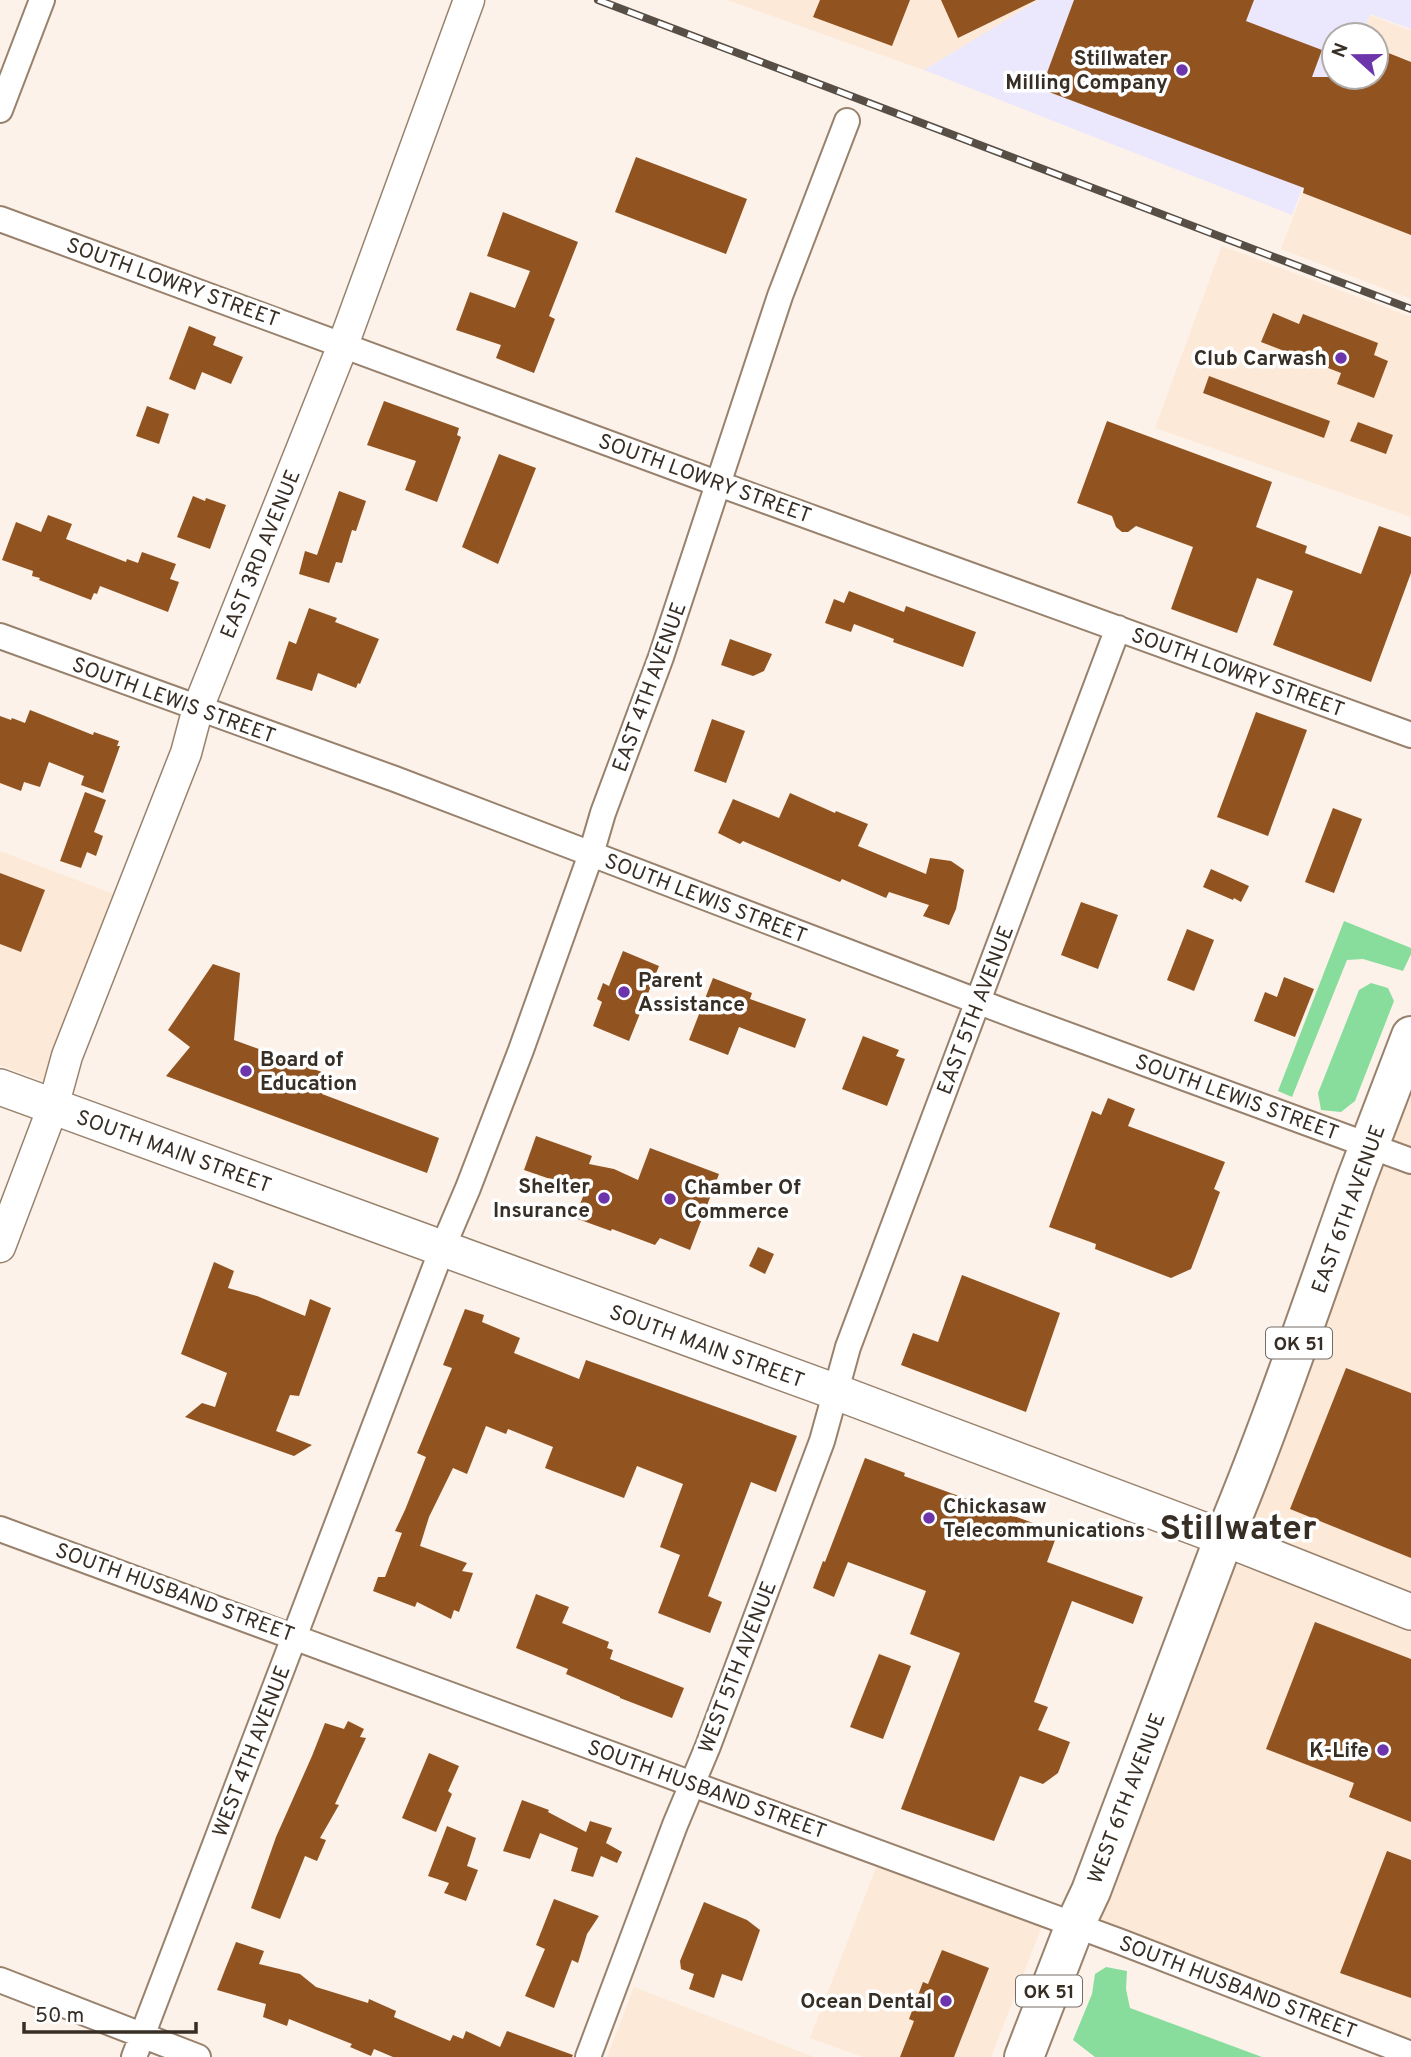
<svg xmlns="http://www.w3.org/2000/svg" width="1411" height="2057" viewBox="0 0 1411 2057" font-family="Overpass,sans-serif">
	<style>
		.built { fill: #fce9d8 }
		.industrial { fill: #ebe7fd }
		.green { fill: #88dd9d }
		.building { fill: #915421 }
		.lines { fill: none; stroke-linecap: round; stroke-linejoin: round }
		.minor-casing { stroke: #98826d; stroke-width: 28 }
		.tertiary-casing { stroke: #98826d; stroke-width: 33 }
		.secondary-casing { stroke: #98826d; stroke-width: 38 }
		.trunk-casing { stroke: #98826d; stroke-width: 42 }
		.minor { stroke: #fff; stroke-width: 24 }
		.tertiary { stroke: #fff; stroke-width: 30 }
		.secondary { stroke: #fff; stroke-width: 35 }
		.trunk { stroke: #fff; stroke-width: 38 }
		.rail-casing { stroke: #574e45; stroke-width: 8 }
		.rail { stroke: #fff; stroke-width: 5; stroke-dasharray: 16; stroke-linecap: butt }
		.poi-dot { fill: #6d35ab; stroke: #fff; stroke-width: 2.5 }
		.labels { text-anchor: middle; stroke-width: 7; stroke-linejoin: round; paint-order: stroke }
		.shield { fill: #fff; stroke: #736d66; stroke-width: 2 }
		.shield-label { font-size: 19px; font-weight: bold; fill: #372e25 }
		.poi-label { font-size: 21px; font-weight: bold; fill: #372e25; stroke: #fff; text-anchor: end }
		.street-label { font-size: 21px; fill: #372e25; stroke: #fff }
		.town-label { font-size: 35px; font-weight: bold; fill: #372e25; stroke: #fff }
	</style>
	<rect width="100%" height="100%" fill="#fcf2e9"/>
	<path class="built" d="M727,0H1039L924,70Z
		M1370,15L1411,31V299L1281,249L1346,77H1376V35H1362Z
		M1222,246L1411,317V517L1155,428Z
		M0,851L127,899L56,1086L0,1065Z
		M1411,1035V2057L1075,1925Z
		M879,1860L1042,1926L991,2057H863L810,2038Z
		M634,1987L801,2052L814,2057H607Z"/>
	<path class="industrial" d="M1039,0H1411V29L1370,14L1362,35H1334V77H1345L1292,215L924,70Z"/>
	<path class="green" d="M1344,921L1411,948V954L1403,971L1363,959L1347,960L1292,1097L1278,1091Z
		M1371,983L1388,988L1394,1001L1355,1101L1341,1112L1321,1110L1318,1093L1359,990Z
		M1106,1967L1127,1971L1126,1989L1130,2008L1262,2057H1095L1073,2040L1092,1994L1095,1974Z"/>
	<path class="building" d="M820,0H910L892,46L813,17Z
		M941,0H1036L958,38Z
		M1074,0H1254L1246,21L1322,50L1312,77H1376V48L1411,62V235L1303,193L1304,188L1041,89Z
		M636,157L747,199L726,254L615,212Z
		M503,212L578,242L549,316L555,319L534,373L496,358L501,345L456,330L470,292L515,308L530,271L487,256Z
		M1273,313L1299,324L1303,314L1378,343L1374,355L1388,361L1374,398L1337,384L1341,373L1261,342Z
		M189,326L216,337L213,345L243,357L231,384L202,372L195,390L169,379Z
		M1209,376L1330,421L1324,438L1203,393Z
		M384,401L459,428L457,435L461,437L437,502L405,490L416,461L367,445Z
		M147,406L169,414L159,444L136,436Z
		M1107,421L1272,482L1256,527L1307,546L1305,553L1361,574L1379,526L1411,537V573L1371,682L1273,645L1293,591L1257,578L1237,633L1171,609L1193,547L1136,526L1128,532H1122L1116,527L1112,516L1077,503Z
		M1358,422L1393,435L1386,454L1350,441Z
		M499,454L536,468L498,564L462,547Z
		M339,491L366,501L356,531L352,530L342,563L336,562L329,583L299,574L305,551L317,555Z
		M193,496L205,501L206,498L226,505L210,549L177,537Z
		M48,515L72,524L66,539L126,562L127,559L138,563L142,552L176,564L170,579L179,582L168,612L100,586L97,594L94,593L91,600L39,580L40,578L32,576L33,571L2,560L16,522L41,532Z
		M849,591L904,612L906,606L976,632L963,667L893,642L894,639L854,624L851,632L825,623L834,599L844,603Z
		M309,608L337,618L335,622L379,639L360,684L358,683L356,688L318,673L312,691L276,679L289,641L296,644Z
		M730,639L772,654L764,671L753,676L721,665Z
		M30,710L93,735L94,732L119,741L117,746H120L103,793L81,785L84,776L49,762L40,787L24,782L21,791L0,783V716L11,720L12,718L25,723Z
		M1256,712L1307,730L1268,836L1217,817Z
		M712,719L745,731L726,783L694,771Z
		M85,792L106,800L94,832L103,836L96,856L87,852L81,868L60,861Z
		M790,793L835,813L836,811L868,824L858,846L926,874L930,858L951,861L964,870L956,909L949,925L923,916L929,905L889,892L886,898L842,879L840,882L743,841L740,844L718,833L733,799L779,818Z
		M1333,808L1362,819L1334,893L1305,882Z
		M1211,869L1249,886L1241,902L1234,898L1233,900L1203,887Z
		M0,873L45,890L21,952L0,944Z
		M1081,902L1118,915L1098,969L1061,955Z
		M1187,929L1214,940L1194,991L1167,980Z
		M623,951L659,966L629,1041L593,1026L602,1002L597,999L603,983L609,986Z
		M213,964L240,973L234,1040L330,1075L322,1094L439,1138L427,1173L166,1076L190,1047L168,1030Z
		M1284,977L1314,989L1295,1037L1254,1021L1265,992L1277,997Z
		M713,978L752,993L750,999L806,1019L795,1048L739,1027L728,1055L689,1040Z
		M863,1036L899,1050L896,1056L905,1059L887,1106L842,1089Z
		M1108,1098L1135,1109L1128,1126L1225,1162L1214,1189L1220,1192L1191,1269L1171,1278L1095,1249L1096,1244L1049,1227L1092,1111L1101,1115Z
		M536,1136L592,1156L589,1164L614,1169L638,1180L650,1148L719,1174L690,1250L660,1238L655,1245L612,1229L611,1231L575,1218L585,1191L524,1170Z
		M758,1247L774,1254L765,1274L749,1266Z
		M214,1262L234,1271L228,1288L257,1296L305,1316L310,1299L331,1308L299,1396L290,1395L276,1431L312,1445L294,1456L185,1417L202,1403L215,1407L227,1373L181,1354Z
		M962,1275L1060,1313L1026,1412L901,1365L913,1333L938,1342Z
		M465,1309L484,1315L482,1322L520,1338L514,1353L579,1379L586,1360L797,1436L776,1492L751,1482L708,1596L722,1602L710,1633L658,1613L680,1555L660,1547L683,1484L637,1466L624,1498L545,1468L553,1447L508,1429L506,1434L486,1426L467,1474L453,1468L429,1517L420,1546L467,1563L462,1571L473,1573L459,1612L454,1610L451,1619L417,1602L415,1607L373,1591L378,1577H385L402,1533L395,1531L405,1510L426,1457L417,1453L452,1368L443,1365Z
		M1346,1368L1411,1393V1558L1290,1509Z
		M865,1458L905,1473L904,1476L1058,1532L1047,1562L1143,1597L1133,1624L1072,1601L1034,1702L1048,1707L1038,1730L1070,1742L1058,1773L1043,1784L1020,1776L994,1841L901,1809L960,1653L910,1634L926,1591L848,1562L834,1597L813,1588L823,1561L825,1562Z
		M536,1594L569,1607L562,1623L609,1642L607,1648L613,1650L610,1659L684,1688L672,1718L620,1698V1697L566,1674L568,1669L516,1648Z
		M1315,1622L1411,1659V1822L1349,1797L1354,1783L1266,1749Z
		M879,1654L911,1666L883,1739L850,1727Z
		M348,1721L364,1729L360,1737L366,1738L335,1804L339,1805L320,1838L326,1840L317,1861L305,1856L280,1919L251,1908L276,1837L312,1756L325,1723L344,1729Z
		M429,1753L459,1766L448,1791L452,1794L436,1832L402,1818Z
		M522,1800L549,1810L548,1812L586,1832L590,1821L612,1828L606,1843L622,1852L617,1863L601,1856L593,1877L571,1871L578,1848L540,1833L530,1859L503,1851Z
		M447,1826L476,1838L467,1866L478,1870L466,1901L444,1893L449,1883L428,1876Z
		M1387,1851L1411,1860V1998L1340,1973Z
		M554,1899L599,1916L587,1934L578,1963L572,1960L554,2008L525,1996L545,1949L536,1945Z
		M704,1902L747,1920L760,1930L742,1981L722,1974L714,1998L689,1989L694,1974L681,1969L680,1961Z
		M236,1942L264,1951L259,1964L300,1974L316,1987L368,2003L369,1999L396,2011L394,2017L450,2041L453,2035L463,2039L466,2031L500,2047L507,2031L573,2055L572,2057H393L374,2049L371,2056L350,2047L352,2044L289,2019L287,2026L263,2017L266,2004L217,1990Z
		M942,1950L989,1968L954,2057H900L914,2021L909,2019L923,1982L928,1984Z"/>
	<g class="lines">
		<defs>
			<path id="minor" d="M0,110L42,0
				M0,219L719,484L1411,735
				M0,636L395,779L1016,1016L1411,1161
				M0,1529L1121,1942L1411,2054
				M0,1980L198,2057
				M134,2057L442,1249L468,1188L521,1050L591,854L603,813L661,657L780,296L847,121
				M588,2057L675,1825L708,1746L822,1441L848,1347L1118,628"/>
			<path id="tertiary" d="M0,1247L53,1107L67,1056L186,753L198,708L343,345L469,0"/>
			<path id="secondary" d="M0,1087L836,1392L1224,1538L1411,1612"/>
			<path id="trunk" d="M1024,2057L1075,1925L1091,1891L1224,1538C1273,1421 1313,1300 1356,1180C1374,1132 1393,1084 1411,1036"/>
		</defs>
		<use href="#minor" class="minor-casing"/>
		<use href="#tertiary" class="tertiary-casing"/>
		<use href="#secondary" class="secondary-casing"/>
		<use href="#trunk" class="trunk-casing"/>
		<use href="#minor" class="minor"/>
		<use href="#tertiary" class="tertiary"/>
		<use href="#secondary" class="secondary"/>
		<use href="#trunk" class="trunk"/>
		<defs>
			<path id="rail" d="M598,0L1411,309"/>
		</defs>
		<use href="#rail" class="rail-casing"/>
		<use href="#rail" class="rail"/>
	</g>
	<g class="poi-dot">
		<circle cx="1182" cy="70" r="7"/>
		<circle cx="1341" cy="358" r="7"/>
		<circle cx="624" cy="992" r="7"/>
		<circle cx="246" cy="1071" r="7"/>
		<circle cx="604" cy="1198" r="7"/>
		<circle cx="670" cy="1199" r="7"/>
		<circle cx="929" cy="1518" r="7"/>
		<circle cx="1383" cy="1750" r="7"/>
		<circle cx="946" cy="2001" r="7"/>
	</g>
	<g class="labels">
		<g class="shield">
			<rect x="1266" y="1327.5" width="66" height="31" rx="5"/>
			<rect x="1016" y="1975.5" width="66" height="31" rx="5"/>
		</g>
		<g class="shield-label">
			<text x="1299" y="1350">OK 51</text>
			<text x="1049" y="1998">OK 51</text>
		</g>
		<g class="poi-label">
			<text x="1168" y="65">Stillwater<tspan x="1168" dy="24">Milling Company</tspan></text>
			<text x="1327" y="365">Club Carwash</text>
			<text x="638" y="987" text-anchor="start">Parent<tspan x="638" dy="24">Assistance</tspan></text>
			<text x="260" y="1066" text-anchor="start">Board of<tspan x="260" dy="24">Education</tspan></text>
			<text x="590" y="1193">Shelter<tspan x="590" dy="24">Insurance</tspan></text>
			<text x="684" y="1194" text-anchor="start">Chamber Of<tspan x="684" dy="24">Commerce</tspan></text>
			<text x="943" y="1513" text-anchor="start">Chickasaw<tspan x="943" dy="24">Telecommunications</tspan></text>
			<text x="1369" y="1757">K-Life</text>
			<text x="932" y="2008">Ocean Dental</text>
		</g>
		<g class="street-label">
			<text transform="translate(173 282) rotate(20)" y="7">SOUTH LOWRY STREET</text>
			<text transform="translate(705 478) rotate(20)" y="7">SOUTH LOWRY STREET</text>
			<text transform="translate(260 554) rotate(-68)" y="7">EAST 3RD AVENUE</text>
			<text transform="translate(1238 672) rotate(20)" y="7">SOUTH LOWRY STREET</text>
			<text transform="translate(649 687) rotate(-70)" y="7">EAST 4TH AVENUE</text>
			<text transform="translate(174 700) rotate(20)" y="7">SOUTH LEWIS STREET</text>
			<text transform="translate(706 898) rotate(21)" y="7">SOUTH LEWIS STREET</text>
			<text transform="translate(975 1010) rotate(-69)" y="7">EAST 5TH AVENUE</text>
			<text transform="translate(1237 1097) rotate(20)" y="7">SOUTH LEWIS STREET</text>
			<text transform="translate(174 1151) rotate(20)" y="7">SOUTH MAIN STREET</text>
			<text transform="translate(1348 1209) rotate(-70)" y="7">EAST 6TH AVENUE</text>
			<text transform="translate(707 1346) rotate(20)" y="7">SOUTH MAIN STREET</text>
			<text transform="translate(175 1592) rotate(20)" y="7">SOUTH HUSBAND STREET</text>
			<text transform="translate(737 1667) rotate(-69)" y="7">WEST 5TH AVENUE</text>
			<text transform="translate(251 1751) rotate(-69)" y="7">WEST 4TH AVENUE</text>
			<text transform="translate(707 1789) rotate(20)" y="7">SOUTH HUSBAND STREET</text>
			<text transform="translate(1126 1798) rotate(-69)" y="7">WEST 6TH AVENUE</text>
			<text transform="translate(1238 1987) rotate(21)" y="7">SOUTH HUSBAND STREET</text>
		</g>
		<g class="town-label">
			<text x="1238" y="1539">Stillwater</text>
		</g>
	</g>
	<g transform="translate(1355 56) rotate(291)"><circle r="33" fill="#ffffff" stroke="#afaba8" stroke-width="2"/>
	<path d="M0-5L12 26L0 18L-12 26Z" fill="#6d35ab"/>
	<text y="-10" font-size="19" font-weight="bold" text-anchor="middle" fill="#372e25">N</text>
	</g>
	<path d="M24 2022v10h172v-10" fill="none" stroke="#372e25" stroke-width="3.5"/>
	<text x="35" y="2022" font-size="21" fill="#372e25" stroke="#ffffff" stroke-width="5" paint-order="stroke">50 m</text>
</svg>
